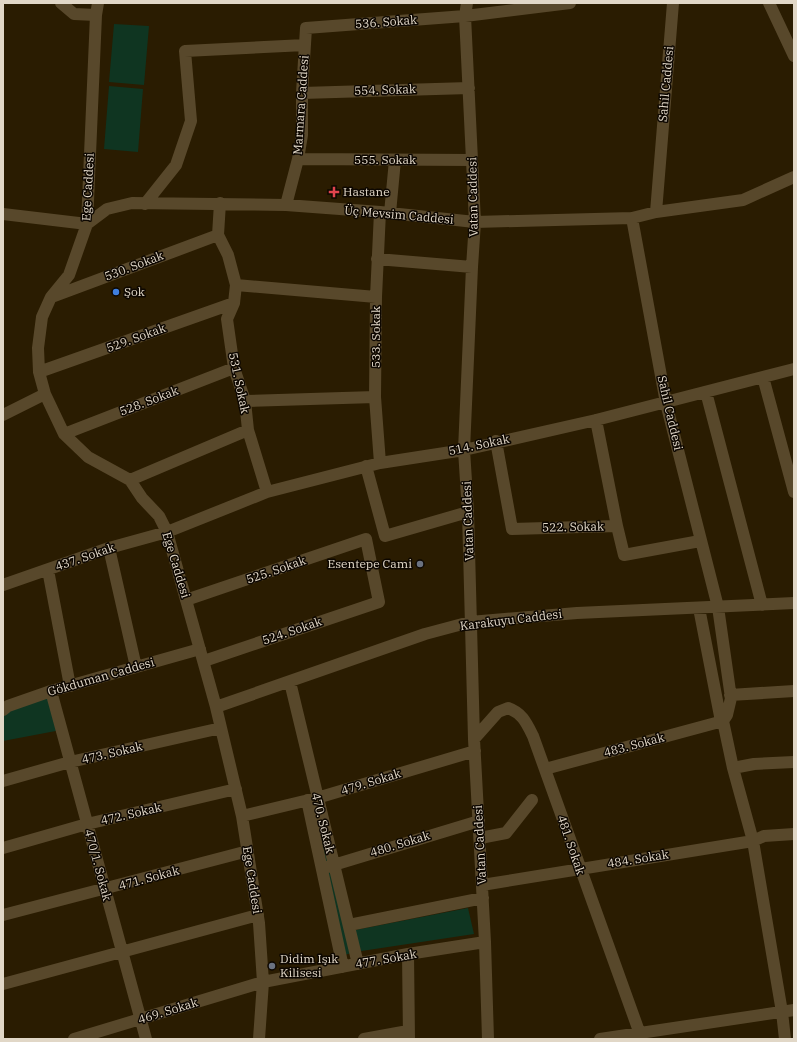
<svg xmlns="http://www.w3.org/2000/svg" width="797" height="1042" viewBox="0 0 797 1042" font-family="'IBM Plex Serif',serif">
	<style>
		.green { fill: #0f3521 }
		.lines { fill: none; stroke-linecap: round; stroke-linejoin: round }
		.minor { stroke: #58482b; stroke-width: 12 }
		.health-dot { fill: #e0444e; stroke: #0d0701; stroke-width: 1.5 }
		.shop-dot { fill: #3f7fe0; stroke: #0d0701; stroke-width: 1.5 }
		.worship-dot { fill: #6b7280; stroke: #0d0701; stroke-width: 1.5 }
		.labels { text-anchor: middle; stroke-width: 3; stroke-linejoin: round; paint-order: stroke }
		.street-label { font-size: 12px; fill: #e1d7c7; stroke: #0d0701 }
		.poi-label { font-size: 12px; fill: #e1d7c7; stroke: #0d0701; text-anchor: start }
	</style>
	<rect width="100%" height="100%" fill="#2a1c01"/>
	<path class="green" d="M114,24L149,26L144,85L109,82Z
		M109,86L143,89L138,152L104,149Z
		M51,691L61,730L3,741V707Z
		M317,798L350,931L468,908L474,934L355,952L341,956L307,800Z"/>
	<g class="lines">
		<path class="minor" d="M61,3L74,14L96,15
			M98,3L96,15L87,224L69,275L51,297L42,317L38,348L39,372L45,394L64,434L88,457L130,480L142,498L159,516L167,532L216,707L242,816L259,923L263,982L259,1039
			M467,3L465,16L475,222L472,267L464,450L468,512L474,739L485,942L488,1039
			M769,3L794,56
			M302,93L469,88
			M298,159L472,160
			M220,203L218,235L228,255L236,285L234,303L227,319L234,368L245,401L248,430L267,492
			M145,204L176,165L191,121L185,51L305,45
			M286,205L298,159L302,135V93L306,28L465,16L570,3
			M656,212L673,3
			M390,213L395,160
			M3,214L87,224L107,209L132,203L286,205L380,212L475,222L632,218L656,212L743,200L794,177
			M632,218L666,403L718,607L731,698L727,715L723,721L733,768L753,841L782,1012L785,1039
			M377,259L472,267
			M236,285L376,297
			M52,297L218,235
			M39,372L234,303
			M763,377L794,492
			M706,392L762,605
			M245,401L375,397
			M3,415L45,394
			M596,420L617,526
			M64,434L234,368
			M496,441L512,529L617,526L624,555L700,541
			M380,463L375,397L376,297L380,212
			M366,466L385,536L468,512
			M130,480L248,430
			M109,548L136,667
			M48,570L70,686
			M3,585L109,548L167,532L267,492L380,463L464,450L596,420L794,369
			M186,600L366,539L379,602L204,661
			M699,608L720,716L723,720
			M290,682L358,964
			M51,691L146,1039
			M730,695L794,691
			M216,707L425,634L470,622L577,613L794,603
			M3,710L8,706L51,691L200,649
			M474,739L498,712L508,708C522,713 526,722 533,736L640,1034
			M733,768L754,764L794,762
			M545,769L723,721
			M3,781L70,762L221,728
			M307,800L343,967
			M242,816L317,798L475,751
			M480,838L506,833L532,800
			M3,848L87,824L236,789
			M327,867L479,821
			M482,885L753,841L764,836L794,834
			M3,915L248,851
			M349,925L483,898
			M408,954L409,1039
			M3,984L258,915
			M74,1039L263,982L408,954L485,942
			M364,1039L408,1031
			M600,1039L794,1010"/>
	</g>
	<path class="health-dot" d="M332 186h4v4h4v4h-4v4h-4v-4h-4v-4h4z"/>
	<circle class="shop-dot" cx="116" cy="292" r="4"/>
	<g class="worship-dot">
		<circle cx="420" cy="564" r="4"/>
		<circle cx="272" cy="966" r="4"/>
	</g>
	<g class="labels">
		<g class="street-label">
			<text transform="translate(386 22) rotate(-4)" y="4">536. Sokak</text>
			<text transform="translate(666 84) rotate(-85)" y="4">Sahil Caddesi</text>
			<text transform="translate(385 90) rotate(-2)" y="4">554. Sokak</text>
			<text transform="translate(301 105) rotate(-86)" y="4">Marmara Caddesi</text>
			<text x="385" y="164">555. Sokak</text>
			<text transform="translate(88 187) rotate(-87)" y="4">Ege Caddesi</text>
			<text transform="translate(473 197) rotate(-91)" y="4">Vatan Caddesi</text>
			<text transform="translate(399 215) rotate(5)" y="4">Üç Mevsim Caddesi</text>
			<text transform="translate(134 266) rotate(-21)" y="4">530. Sokak</text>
			<text transform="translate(376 337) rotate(-90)" y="4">533. Sokak</text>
			<text transform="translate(136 338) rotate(-20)" y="4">529. Sokak</text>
			<text transform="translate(239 383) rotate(78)" y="4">531. Sokak</text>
			<text transform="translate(149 401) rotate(-21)" y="4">528. Sokak</text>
			<text transform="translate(670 413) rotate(77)" y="4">Sahil Caddesi</text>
			<text transform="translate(479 445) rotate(-12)" y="4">514. Sokak</text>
			<text transform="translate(468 521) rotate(-92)" y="4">Vatan Caddesi</text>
			<text transform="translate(573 527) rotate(-1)" y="4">522. Sokak</text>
			<text transform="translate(85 557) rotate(-19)" y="4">437. Sokak</text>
			<text transform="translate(176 565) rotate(73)" y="4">Ege Caddesi</text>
			<text transform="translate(276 570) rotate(-19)" y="4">525. Sokak</text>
			<text transform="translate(511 620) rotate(-7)" y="4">Karakuyu Caddesi</text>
			<text transform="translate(292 631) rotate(-19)" y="4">524. Sokak</text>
			<text transform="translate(101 677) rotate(-16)" y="4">Gökduman Caddesi</text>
			<text transform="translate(634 745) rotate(-15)" y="4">483. Sokak</text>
			<text transform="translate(112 753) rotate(-13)" y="4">473. Sokak</text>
			<text transform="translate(371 782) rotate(-17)" y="4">479. Sokak</text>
			<text transform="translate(131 814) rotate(-13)" y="4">472. Sokak</text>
			<text transform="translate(323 823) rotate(76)" y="4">470. Sokak</text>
			<text transform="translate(400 844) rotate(-17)" y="4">480. Sokak</text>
			<text transform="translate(480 845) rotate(-93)" y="4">Vatan Caddesi</text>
			<text transform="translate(571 845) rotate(71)" y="4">481. Sokak</text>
			<text transform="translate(638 859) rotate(-9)" y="4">484. Sokak</text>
			<text transform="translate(98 865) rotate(75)" y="4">470/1. Sokak</text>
			<text transform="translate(149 878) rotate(-15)" y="4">471. Sokak</text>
			<text transform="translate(252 880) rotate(81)" y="4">Ege Caddesi</text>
			<text transform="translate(386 959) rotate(-10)" y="4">477. Sokak</text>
			<text transform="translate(168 1011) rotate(-17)" y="4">469. Sokak</text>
		</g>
		<g class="poi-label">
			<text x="343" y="196">Hastane</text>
			<text x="124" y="296">Şok</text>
			<text x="412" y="568" text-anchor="end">Esentepe Cami</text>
			<text x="280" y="963">Didim Işık<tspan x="280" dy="14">Kilisesi</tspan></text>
		</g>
	</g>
	<rect width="797" height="1042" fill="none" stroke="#e1d7c7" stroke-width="8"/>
</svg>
